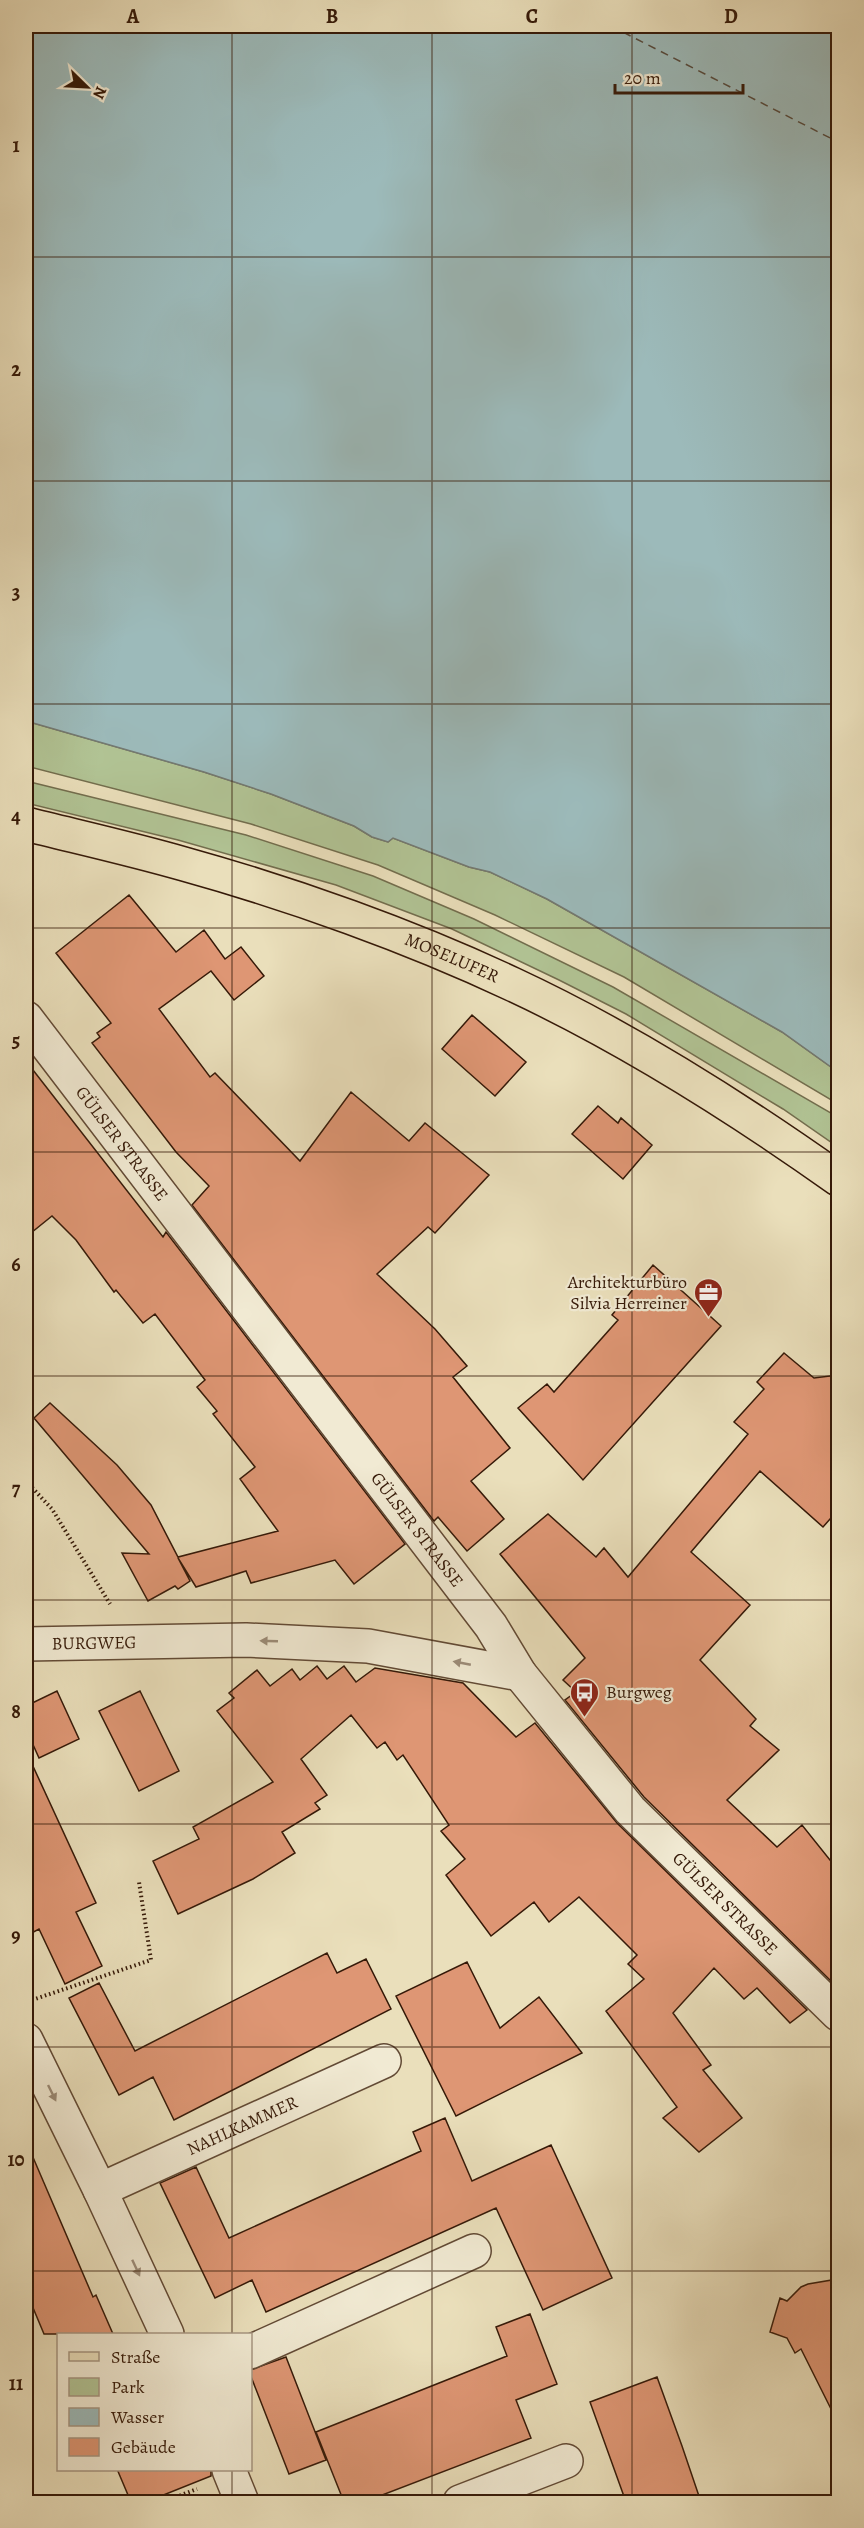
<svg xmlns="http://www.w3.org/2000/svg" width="864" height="2528" viewBox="0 0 864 2528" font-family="Alegreya,serif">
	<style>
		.green { fill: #b1c394; stroke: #736e4e; stroke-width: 1.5 }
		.water { fill: #9cbaba; stroke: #737a73; stroke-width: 1.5 }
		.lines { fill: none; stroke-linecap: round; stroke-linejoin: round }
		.ferry { stroke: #54493d; stroke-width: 1.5; stroke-dasharray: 8 6; stroke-linecap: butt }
		.building { fill: #de9674; stroke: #351908; stroke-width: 1.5 }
		.minor-casing { stroke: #624a35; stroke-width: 36 }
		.major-casing { stroke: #351908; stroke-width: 36 }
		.path { stroke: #351908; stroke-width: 4; stroke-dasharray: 1.5 3; stroke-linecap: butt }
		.minor { stroke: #f1ead3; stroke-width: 33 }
		.major { stroke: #eadfbb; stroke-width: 33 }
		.oneway { fill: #9c8c78 }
		.grid { fill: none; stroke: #351908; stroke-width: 1.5; stroke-opacity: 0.55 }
		.labels { text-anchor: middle; stroke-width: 4.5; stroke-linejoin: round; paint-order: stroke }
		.street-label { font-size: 18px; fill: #351908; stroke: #f1ead3 }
		.poi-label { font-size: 18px; fill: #351908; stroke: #f1ead3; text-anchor: end }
		.neatline { fill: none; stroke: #351908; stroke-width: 2 }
		.grid-label { font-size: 20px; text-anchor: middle; font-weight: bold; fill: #351908 }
	</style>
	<rect width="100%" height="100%" fill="#eadfbb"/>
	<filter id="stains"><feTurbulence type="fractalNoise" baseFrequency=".00333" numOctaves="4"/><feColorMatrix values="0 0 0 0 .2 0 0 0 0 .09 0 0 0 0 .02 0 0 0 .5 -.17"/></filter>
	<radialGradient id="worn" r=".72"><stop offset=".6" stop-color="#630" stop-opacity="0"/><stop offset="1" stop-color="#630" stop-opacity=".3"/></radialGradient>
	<path class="green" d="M26,721L204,772L271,794L354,826L372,837L388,842L393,838L469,867L490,872L547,899L782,1032L838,1072V1104L624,977L495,915L378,865L251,824L26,766Z
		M26,781L246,835L373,876L474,919L613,987L831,1113L838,1119V1147L783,1109L626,1014L559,980L452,929L336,885L178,840L26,803Z"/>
	<path class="water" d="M26,26H838V1072L782,1032L547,899L490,872L469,867L393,838L388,842L372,837L354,826L271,794L204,772L26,721Z"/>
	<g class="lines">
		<path class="ferry" d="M611,26L838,142"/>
	</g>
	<path class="building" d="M129,895L176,952L204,930L225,959L241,947L264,976L234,1000L211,971L159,1009L210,1077L215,1073L300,1161L351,1092L409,1141L425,1123L489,1175L435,1233L428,1227L377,1274L435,1329L467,1366L453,1377L510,1448L471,1481L504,1519L467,1551L438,1517L434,1521L192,1205L209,1186L176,1152L92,1043L100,1037L97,1033L111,1023L56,953Z
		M472,1015L526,1062L495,1096L442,1049Z
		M26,1061L163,1237L166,1232L405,1544L354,1584L335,1560L251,1583L246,1571L196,1587L178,1558L190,1581L178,1589L175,1586L148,1601L122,1553L149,1554L34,1418L50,1403L117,1465L151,1505L178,1557L278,1531L240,1479L255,1467L213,1414L217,1411L197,1387L205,1380L155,1314L143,1323L116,1290L114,1292L76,1240L52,1216L26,1237Z
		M598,1106L618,1123L621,1118L652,1145L623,1179L572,1134Z
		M653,1265L721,1326L583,1480L518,1408L547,1384L554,1392L618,1320L612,1315Z
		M784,1353L814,1378L838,1375V1510L823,1527L760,1471L691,1552L750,1605L700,1660L756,1719L750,1726L779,1750L727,1800L777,1847L802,1825L838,1870L837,1987L644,1797L565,1700L576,1692L563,1680L585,1658L500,1554L548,1514L596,1557L604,1548L628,1577L748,1434L734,1422L764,1389L757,1382Z
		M317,1666L327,1679L344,1666L356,1682L375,1668L463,1683L516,1737L535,1723L617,1823L807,2010L790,2023L757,1988L744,1999L714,1968L673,2013L711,2065L703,2070L742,2118L699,2152L663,2118L677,2107L606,2011L644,1979L628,1964L637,1955L579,1897L549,1922L534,1902L491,1936L446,1875L465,1859L441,1831L449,1825L403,1755L397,1760L385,1742L377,1748L351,1715L301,1759L327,1795L315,1803L320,1809L282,1832L295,1853L253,1879L178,1914L153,1861L199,1839L193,1827L273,1782L217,1711L234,1698L229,1693L257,1670L270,1686L292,1669L300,1680Z
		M57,1691L79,1739L39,1758L26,1729V1706Z
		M140,1691L179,1771L139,1791L99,1711Z
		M26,1751L96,1903L76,1912L102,1966L65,1984L39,1929L26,1936Z
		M327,1953L337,1973L366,1959L391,2009L174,2120L153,2077L119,2095L69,1998L99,1983L135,2051Z
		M467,1962L500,2028L539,1997L582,2053L456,2116L396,1996Z
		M445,2118L472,2181L551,2145L612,2278L543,2310L496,2208L266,2312L252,2280L215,2298L160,2183L196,2167L229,2238L421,2151L413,2132Z
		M26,2141L93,2297L96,2295L113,2334H44L26,2291Z
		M838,2279V2423L801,2349L795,2353L787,2338L770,2332L780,2298L787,2301L801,2287L808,2284Z
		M530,2314L557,2384L516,2400L531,2438L364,2502H344L316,2432L507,2356L496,2327Z
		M286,2357L326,2460L289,2474L250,2374V2370Z
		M657,2377L682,2446L701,2502H626L590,2402Z
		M117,2469H211V2476L146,2502H131Z"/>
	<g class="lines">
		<defs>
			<g id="minor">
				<path id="s1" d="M26,1018L491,1626L520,1674L630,1810L838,2014"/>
				<path id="s2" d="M26,1644L246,1640L368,1646L520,1674"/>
				<path d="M26,2040L100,2190L167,2334"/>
				<path id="s3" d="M100,2190L384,2061"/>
				<path d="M250,2352L474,2251"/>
				<path d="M229,2470L242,2502"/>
				<path d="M460,2502L566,2461"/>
			</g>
			<g id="major">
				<path id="s4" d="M26,824C78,837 132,849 184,864C292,894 410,936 512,984C626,1037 735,1106 838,1179"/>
			</g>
		</defs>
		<use href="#minor" class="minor-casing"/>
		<use href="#major" class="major-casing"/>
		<path class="path" d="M26,1481L52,1509L110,1604
			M32,2000L151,1960L139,1882
			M163,2502L197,2489"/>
		<use href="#minor" class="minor"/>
		<use href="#major" class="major"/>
	</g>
	<defs><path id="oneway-solid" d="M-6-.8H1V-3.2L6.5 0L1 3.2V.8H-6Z" transform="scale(1.5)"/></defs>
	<g class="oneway">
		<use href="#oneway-solid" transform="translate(269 1641) rotate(-178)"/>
		<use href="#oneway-solid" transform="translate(462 1663) rotate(-169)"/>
		<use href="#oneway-solid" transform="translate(52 2093) rotate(64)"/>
		<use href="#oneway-solid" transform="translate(136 2268) rotate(65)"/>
	</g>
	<path class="grid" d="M232,26V2334M432,26V2502M632,26V2502M26,257H838M26,481H838M26,704H838M26,928H838M26,1152H838M26,1376H838M26,1600H838M26,1824H838M26,2047H838M26,2271H838M232,2470V2502"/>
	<defs>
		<symbol id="office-pin" viewBox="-11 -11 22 30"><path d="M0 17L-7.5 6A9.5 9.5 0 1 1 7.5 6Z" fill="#8f2418" stroke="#f1ead3"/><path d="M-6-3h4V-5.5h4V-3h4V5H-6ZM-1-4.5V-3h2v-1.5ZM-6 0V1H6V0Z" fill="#fff"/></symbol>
		<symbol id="bus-pin" viewBox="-11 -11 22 30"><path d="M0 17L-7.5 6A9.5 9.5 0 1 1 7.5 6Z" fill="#8f2418" stroke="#f1ead3"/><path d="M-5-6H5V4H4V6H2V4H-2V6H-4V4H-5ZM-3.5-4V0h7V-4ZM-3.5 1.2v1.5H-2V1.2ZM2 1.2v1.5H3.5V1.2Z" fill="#fff"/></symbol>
	</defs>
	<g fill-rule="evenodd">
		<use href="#office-pin" x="692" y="1276" width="33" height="45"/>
		<use href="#bus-pin" x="568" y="1676" width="33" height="45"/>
	</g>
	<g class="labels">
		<g class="street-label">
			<text dy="6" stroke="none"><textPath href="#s4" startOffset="447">MOSELUFER</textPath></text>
			<text dy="6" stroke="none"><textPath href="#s1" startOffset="158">GÜLSER STRASSE</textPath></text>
			<text dy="6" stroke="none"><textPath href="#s1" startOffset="644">GÜLSER STRASSE</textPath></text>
			<text dy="6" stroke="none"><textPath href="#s2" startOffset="68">BURGWEG</textPath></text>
			<text dy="6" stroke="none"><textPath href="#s1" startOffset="1130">GÜLSER STRASSE</textPath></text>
			<text dy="6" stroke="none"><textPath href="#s3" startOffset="156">NAHLKAMMER</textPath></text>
		</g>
		<g class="poi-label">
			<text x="687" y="1288">Architekturbüro<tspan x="687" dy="21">Silvia Herreiner</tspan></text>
			<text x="606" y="1698" text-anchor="start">Burgweg</text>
		</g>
	</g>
	<rect width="864" height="2528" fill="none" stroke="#eadfbb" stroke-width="66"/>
	<rect x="57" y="2333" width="195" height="138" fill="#f1ead3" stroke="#a69682" stroke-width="1.5"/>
	<rect x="69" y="2352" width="30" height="9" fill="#eadfbb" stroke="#a69682" stroke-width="1.5"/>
	<text x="111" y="2363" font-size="18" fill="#351908">Straße</text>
	<rect x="69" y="2378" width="30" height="18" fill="#b1c394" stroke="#a69682" stroke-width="1.5"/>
	<text x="111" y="2393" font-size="18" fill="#351908">Park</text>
	<rect x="69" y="2408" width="30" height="18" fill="#9cbaba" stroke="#a69682" stroke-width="1.5"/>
	<text x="111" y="2423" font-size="18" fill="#351908">Wasser</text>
	<rect x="69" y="2438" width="30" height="18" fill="#de9674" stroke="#a69682" stroke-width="1.5"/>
	<text x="111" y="2453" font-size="18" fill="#351908">Gebäude</text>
	<g transform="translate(87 87) rotate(114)" stroke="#f1ead3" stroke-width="4.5" paint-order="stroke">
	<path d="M0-4.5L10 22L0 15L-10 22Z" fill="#351908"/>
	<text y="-9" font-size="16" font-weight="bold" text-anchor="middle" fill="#351908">N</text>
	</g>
	<path d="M615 84v9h128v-9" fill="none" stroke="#351908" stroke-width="3"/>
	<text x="624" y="84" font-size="18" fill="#351908" stroke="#f1ead3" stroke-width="4.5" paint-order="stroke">20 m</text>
	<rect x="33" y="33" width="798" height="2462" class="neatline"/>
	<g class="grid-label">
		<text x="133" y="23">A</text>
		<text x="332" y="23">B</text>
		<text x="532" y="23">C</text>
		<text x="731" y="23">D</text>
		<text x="16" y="152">1</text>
		<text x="16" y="376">2</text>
		<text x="16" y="599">3</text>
		<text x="16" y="823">4</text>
		<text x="16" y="1047">5</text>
		<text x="16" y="1271">6</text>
		<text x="16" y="1495">7</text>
		<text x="16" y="1718">8</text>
		<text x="16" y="1942">9</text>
		<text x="16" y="2166">10</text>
		<text x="16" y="2390">11</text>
	</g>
	<rect width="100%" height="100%" filter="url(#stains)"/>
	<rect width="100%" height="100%" fill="url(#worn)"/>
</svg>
